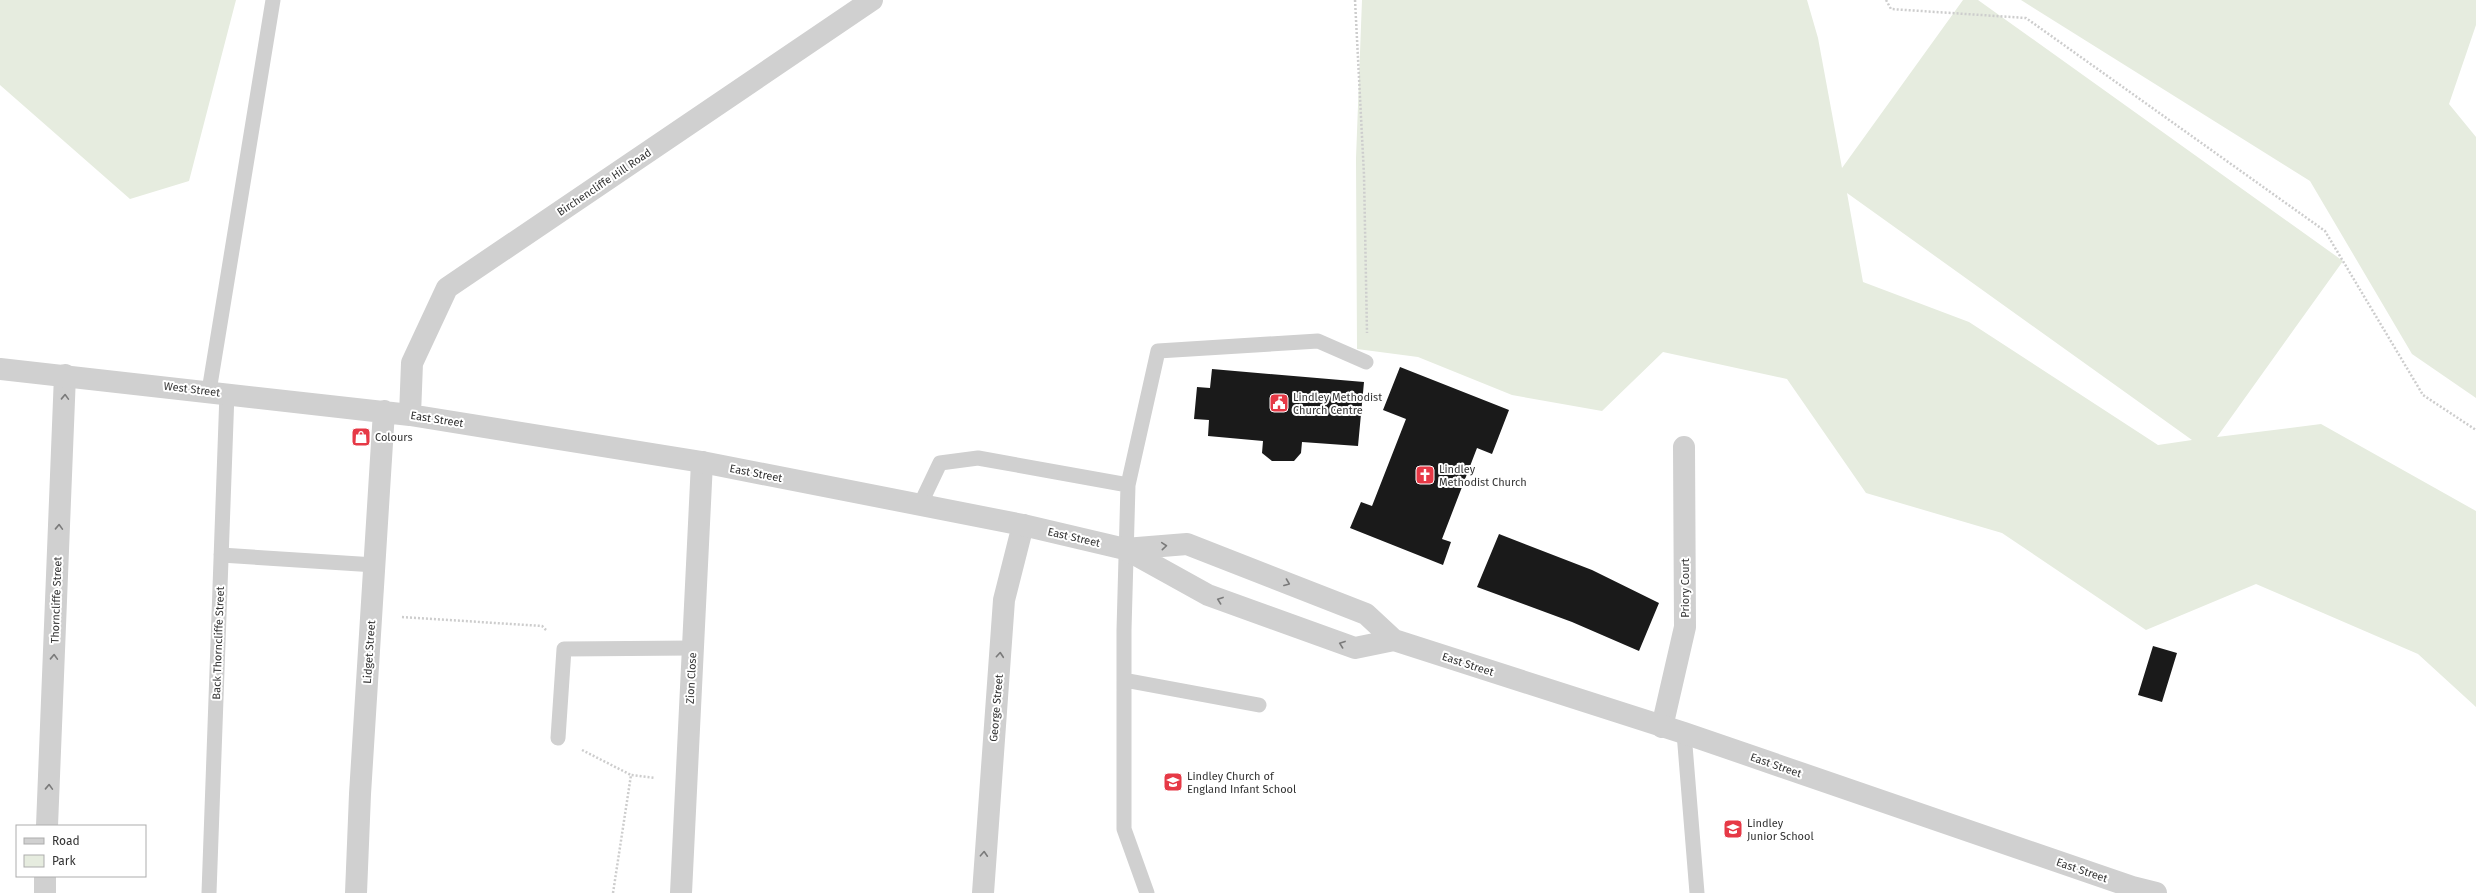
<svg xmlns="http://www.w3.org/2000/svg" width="2476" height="893" viewBox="0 0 2476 893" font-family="'Fira Sans',sans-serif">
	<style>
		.green { fill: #e6ecdf; fill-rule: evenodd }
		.building { fill: #1a1a1a }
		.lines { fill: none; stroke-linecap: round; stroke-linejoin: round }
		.path { stroke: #cdcdcd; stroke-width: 2.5; stroke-dasharray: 2 2; stroke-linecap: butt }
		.service { stroke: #d0d0d0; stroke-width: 15 }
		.minor { stroke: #d0d0d0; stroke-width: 22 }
		.tertiary { stroke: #d0d0d0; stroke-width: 22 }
		.oneway { stroke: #7a7a7a }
		.labels { text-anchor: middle; stroke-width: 4; stroke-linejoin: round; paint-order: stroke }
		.street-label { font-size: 11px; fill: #333; stroke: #fff }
		.poi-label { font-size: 11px; fill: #333; stroke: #fff; text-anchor: start }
	</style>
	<rect width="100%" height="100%" fill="#fff"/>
	<path class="green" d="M0,0H236L189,181L130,199L0,85Z
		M1362,0H1807L1818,38L1842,168L1963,0H1978L2343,261L2217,437L2321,424L2476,511V707L2418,654L2256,584L2146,630L2002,533L1866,493L1787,379L1663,352L1602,411L1512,395L1418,357L1357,349L1356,158ZM1847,193L2192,440L2158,445L1969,322L1863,282Z
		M2021,0H2476V25L2449,104L2476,137V398L2412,354L2310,181Z"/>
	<path class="building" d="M1400,367L1509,410L1492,454L1477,448L1442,539L1451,542L1443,565L1350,528L1361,502L1372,506L1406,419L1383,410Z
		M1212,369L1364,382L1358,446L1302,442L1301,453L1294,461H1272L1262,453L1263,441L1208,436L1209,420L1194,419L1197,387L1210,388Z
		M1499,534L1592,570L1659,603L1639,651L1572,622L1477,587Z
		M2153,646L2177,653L2162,702L2138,695Z"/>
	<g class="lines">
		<path class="path" d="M1355,0L1364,175L1367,333
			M1886,0L1891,9L2026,18L2325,231L2423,395L2476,430
			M402,617L542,626L546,630
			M582,750L631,775
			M613,893L631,775L655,778"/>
		<path class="service" d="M209,391L273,0
			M1128,485L1158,351L1318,341L1366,362
			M920,505L940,463L978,458L1128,485L1124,630V829L1147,893
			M221,555L375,565
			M1124,680L1259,705
			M1684,733L1697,893
			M558,738L564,649L693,648
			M209,893L227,393"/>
		<path class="minor" d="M1662,727L1685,627L1684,447
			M47,826L65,375
			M45,893V876
			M681,893L702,462
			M983,893L1004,600L1023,525"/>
		<path class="tertiary" d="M0,369L410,415L702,462L1023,525L1125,549L1208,595L1355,648L1394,640
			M410,415L412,363L447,288L872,0
			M1125,549L1187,544L1366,614L1394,640L1684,733L2132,887L2156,893
			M356,893L360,794L384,411"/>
	</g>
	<defs><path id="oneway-chevron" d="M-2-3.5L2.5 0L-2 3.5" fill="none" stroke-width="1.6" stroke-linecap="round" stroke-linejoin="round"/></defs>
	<g class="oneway">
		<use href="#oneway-chevron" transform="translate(65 397) rotate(-88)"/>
		<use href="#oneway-chevron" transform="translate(59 527) rotate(-88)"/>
		<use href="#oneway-chevron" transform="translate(1164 546) rotate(-5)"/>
		<use href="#oneway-chevron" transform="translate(1287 583) rotate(21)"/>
		<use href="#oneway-chevron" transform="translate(1220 600) rotate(-160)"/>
		<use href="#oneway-chevron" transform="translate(1342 644) rotate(-160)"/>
		<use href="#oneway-chevron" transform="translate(1000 655) rotate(-85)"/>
		<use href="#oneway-chevron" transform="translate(54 657) rotate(-88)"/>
		<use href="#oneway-chevron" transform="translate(49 787) rotate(-88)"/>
		<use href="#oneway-chevron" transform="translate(984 854) rotate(-87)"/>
	</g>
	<defs>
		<symbol id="civic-square" viewBox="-11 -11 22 22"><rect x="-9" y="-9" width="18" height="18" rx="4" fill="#e63946" stroke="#fff"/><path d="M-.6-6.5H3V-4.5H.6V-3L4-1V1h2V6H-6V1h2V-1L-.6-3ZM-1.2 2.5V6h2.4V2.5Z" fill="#fff"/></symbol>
		<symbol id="shop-square" viewBox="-11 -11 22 22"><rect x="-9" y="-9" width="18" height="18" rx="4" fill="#e63946" stroke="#fff"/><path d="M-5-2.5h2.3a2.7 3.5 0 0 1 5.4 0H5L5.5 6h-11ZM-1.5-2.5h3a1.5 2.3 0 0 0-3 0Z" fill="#fff"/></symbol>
		<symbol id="church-square" viewBox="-11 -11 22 22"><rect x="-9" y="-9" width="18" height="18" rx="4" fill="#e63946" stroke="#fff"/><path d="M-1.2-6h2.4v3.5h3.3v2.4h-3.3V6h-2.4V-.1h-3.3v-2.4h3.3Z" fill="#fff"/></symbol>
		<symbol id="school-square" viewBox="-11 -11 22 22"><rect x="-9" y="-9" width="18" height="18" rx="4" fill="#e63946" stroke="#fff"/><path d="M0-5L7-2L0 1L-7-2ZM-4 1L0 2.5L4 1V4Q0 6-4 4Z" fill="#fff"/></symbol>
	</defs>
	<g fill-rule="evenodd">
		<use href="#civic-square" x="1268" y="392" width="22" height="22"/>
		<use href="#shop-square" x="350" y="426" width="22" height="22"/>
		<use href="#church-square" x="1414" y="464" width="22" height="22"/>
		<use href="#school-square" x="1162" y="771" width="22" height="22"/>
		<use href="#school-square" x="1722" y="818" width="22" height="22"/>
	</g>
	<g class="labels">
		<g class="street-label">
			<text transform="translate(604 182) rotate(-34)" y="4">Birchencliffe Hill Road</text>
			<text transform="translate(192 389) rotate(7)" y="4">West Street</text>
			<text transform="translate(437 419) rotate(9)" y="4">East Street</text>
			<text transform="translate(756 473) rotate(11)" y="4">East Street</text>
			<text transform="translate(1074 537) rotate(13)" y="4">East Street</text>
			<text transform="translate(1685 588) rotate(-90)" y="4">Priory Court</text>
			<text transform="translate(56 600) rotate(-88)" y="4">Thorncliffe Street</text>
			<text transform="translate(218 643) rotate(-88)" y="4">Back Thorncliffe Street</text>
			<text transform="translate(369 652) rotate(-86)" y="4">Lidget Street</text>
			<text transform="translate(1468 664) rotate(18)" y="4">East Street</text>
			<text transform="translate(691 678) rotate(-87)" y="4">Zion Close</text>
			<text transform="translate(996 708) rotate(-85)" y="4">George Street</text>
			<text transform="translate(1776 765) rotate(19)" y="4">East Street</text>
			<text transform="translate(2082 870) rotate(19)" y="4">East Street</text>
		</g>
		<g class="poi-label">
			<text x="1293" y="401">Lindley Methodist<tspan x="1293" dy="13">Church Centre</tspan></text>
			<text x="375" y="441">Colours</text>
			<text x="1439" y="473">Lindley<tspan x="1439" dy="13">Methodist Church</tspan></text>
			<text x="1187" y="780">Lindley Church of<tspan x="1187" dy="13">England Infant School</tspan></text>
			<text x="1747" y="827">Lindley<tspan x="1747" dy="13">Junior School</tspan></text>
		</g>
	</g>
	<rect x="16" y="825" width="130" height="52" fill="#ffffff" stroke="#adadad"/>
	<rect x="24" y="838" width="20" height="6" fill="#d0d0d0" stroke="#adadad"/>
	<text x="52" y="845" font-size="12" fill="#333333">Road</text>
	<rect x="24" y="855" width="20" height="12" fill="#e6ecdf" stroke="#adadad"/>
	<text x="52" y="865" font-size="12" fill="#333333">Park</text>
</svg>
